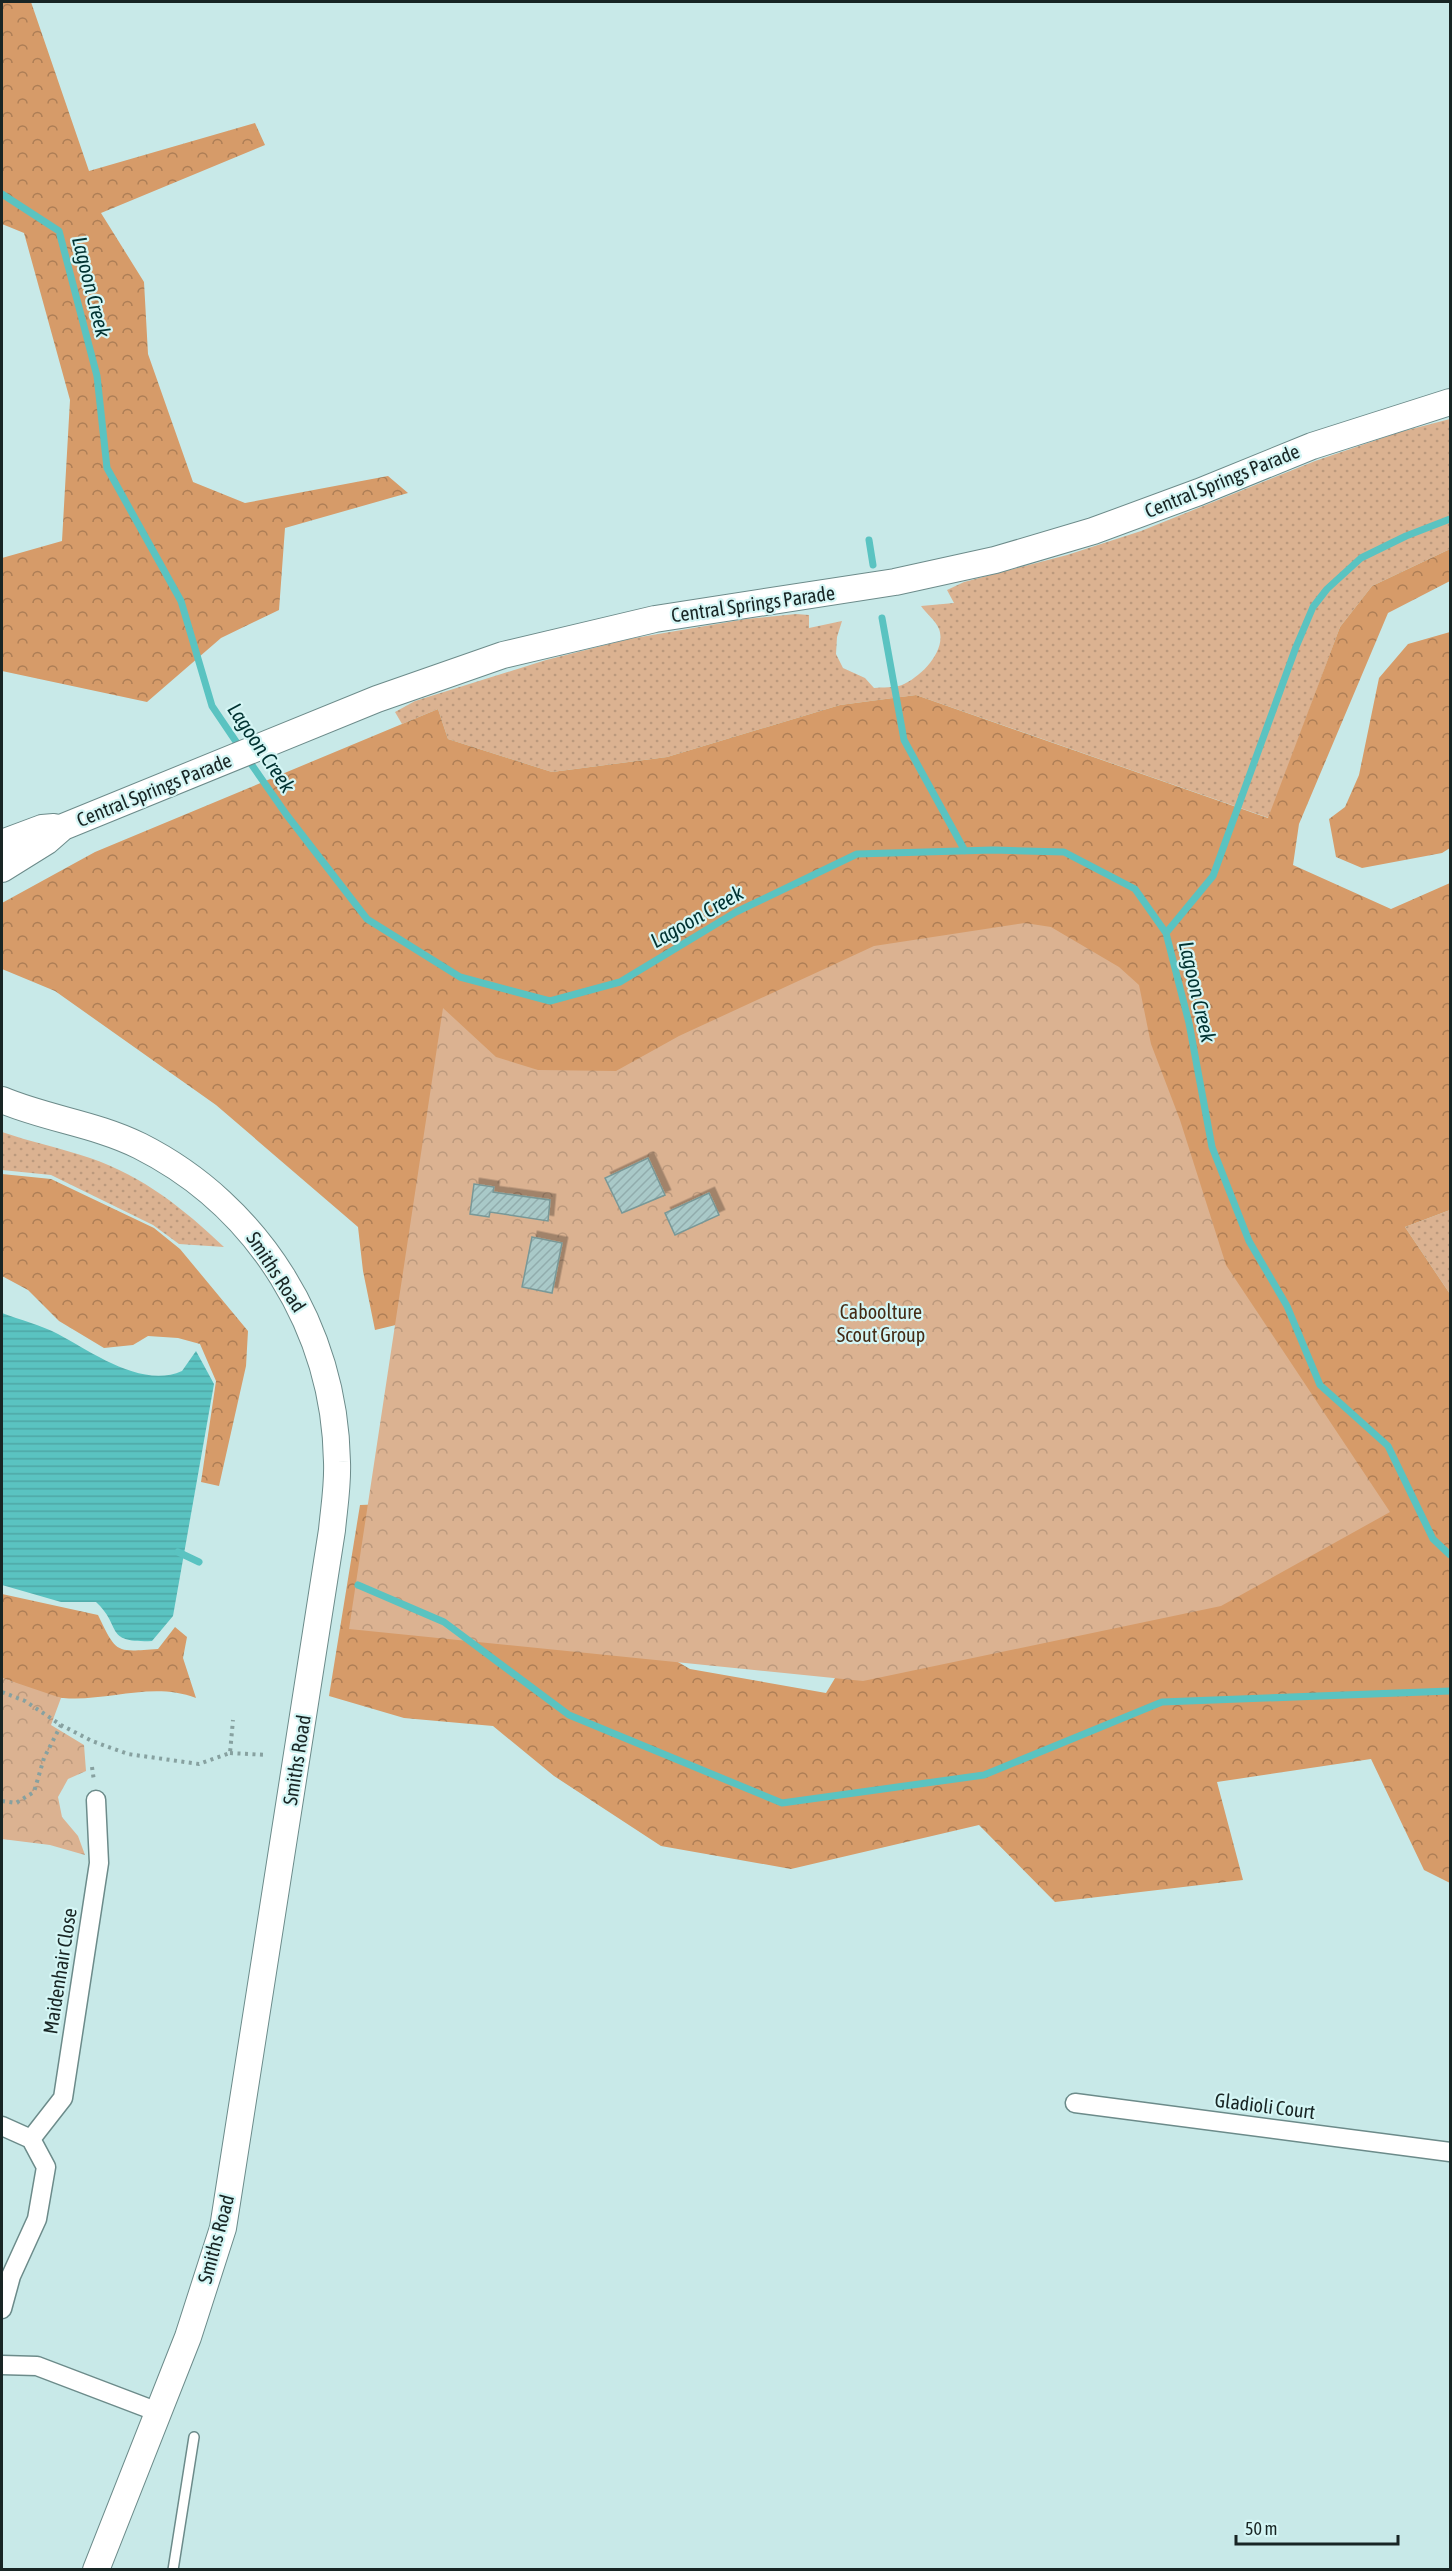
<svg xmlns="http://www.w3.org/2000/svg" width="1452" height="2571" viewBox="0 0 1452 2571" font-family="'Asap Condensed',sans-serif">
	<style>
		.grass { fill: url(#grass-dots) }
		.forest { fill: url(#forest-crowns) }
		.park { fill: url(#park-crowns) }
		.water { fill: url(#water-rules) }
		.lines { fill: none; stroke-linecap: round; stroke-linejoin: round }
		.stream { stroke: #5ac3c1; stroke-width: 7 }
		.building { fill: url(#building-hatch); stroke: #799897; stroke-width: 1.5; filter: url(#shadow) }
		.lane-casing { stroke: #6c8b8a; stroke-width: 12 }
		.street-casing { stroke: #6c8b8a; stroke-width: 21 }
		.secondary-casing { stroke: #6c8b8a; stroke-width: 28 }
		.path { stroke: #87a1a0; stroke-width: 4; stroke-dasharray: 3 4.5; stroke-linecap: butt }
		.lane { stroke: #fff; stroke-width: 9 }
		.street { stroke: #fff; stroke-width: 18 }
		.secondary { stroke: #fff; stroke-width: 26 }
		.labels { text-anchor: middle; stroke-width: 4.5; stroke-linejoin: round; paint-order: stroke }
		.street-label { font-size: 20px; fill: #182524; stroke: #d5f6f5 }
		.park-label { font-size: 20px; fill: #432a14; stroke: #d5f6f5 }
		.water-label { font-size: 21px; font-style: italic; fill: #003231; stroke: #d5f6f5 }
	</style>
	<defs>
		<pattern id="grass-dots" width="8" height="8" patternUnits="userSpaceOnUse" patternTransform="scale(1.5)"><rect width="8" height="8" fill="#dbb291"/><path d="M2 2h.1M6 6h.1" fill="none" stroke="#bb997d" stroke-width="1.8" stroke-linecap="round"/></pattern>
		<pattern id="forest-crowns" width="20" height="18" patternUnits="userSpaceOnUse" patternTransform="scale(1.5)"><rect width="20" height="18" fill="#d69b69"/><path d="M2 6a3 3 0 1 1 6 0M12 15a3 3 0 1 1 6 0" fill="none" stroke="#ad7e56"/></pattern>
		<pattern id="park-crowns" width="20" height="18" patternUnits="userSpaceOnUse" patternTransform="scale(1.5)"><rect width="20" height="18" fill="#dbb291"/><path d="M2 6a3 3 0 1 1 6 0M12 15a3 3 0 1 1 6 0" fill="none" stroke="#bb997d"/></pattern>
		<pattern id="water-rules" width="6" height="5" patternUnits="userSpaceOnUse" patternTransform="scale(1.5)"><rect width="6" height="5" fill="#5ac3c1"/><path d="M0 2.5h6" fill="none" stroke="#4ea7a6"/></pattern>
		<pattern id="building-hatch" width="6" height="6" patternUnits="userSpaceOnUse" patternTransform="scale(1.5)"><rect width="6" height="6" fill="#a9c9c8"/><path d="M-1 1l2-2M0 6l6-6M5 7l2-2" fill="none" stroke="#91acac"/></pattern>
		<filter id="shadow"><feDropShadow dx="5.5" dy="-5.5" stdDeviation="0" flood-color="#0004"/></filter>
	</defs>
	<rect width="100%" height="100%" fill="#c8e9e8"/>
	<path class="grass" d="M1450,419V549L1372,586L1340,627L1269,818L916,695L840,705L667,757L552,772L448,739L438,709L402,724L395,712L415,701L546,660L629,639L746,619L796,614L809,615V628L842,621L837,637L836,654L843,668L865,678L874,688C883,687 894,688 902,685C921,677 947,651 939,629C936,621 926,613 921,606L954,603L947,590L964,582L1067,555L1141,531L1315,461L1400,432Z
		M2,1132C31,1142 61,1148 90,1158C143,1176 184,1209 224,1247L179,1244L153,1225L51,1175L2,1170Z
		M1450,1210V1294L1405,1227Z"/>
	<path class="forest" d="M2,2H31L89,171L255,123L265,145L101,213L144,282L148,354L193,482L245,503L388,476L408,493L285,528L279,610L221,638L147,702L2,671V558L62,541L70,400L24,233L2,224Z
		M1450,549V581L1388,613L1299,824L1293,865L1391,909L1450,883V1210L1405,1227L1450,1294V1883L1424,1870L1371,1759L1217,1782L1243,1880L1055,1902L979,1825L791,1869L661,1846L554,1776L493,1726L404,1718L329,1696L360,1505L388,1504L511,1565L690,1669L826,1693L881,1602L425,1318L375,1330L363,1271L358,1227L216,1105L55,991L2,969V903L95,852L438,709L448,739L552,772L667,757L840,705L916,695L1268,818L1340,627L1372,586Z
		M1450,632V848L1442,853L1362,868L1336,857L1329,819L1345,807L1359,775L1379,678L1408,644Z
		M2,1174L51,1179L154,1228L180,1249L248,1331L246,1366L219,1486L201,1482L216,1381L200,1344L178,1338L148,1336L133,1345L104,1348L59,1321L28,1290L2,1276Z
		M2,1594L98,1615C117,1654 115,1652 158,1649L175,1627L187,1637L183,1658L196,1698C152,1681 107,1702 63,1698C43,1697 20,1684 2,1678Z"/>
	<path class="park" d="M1025,923L1051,927L1119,967L1139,985L1151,1044L1180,1120L1226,1265L1390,1512L1221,1606L863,1681L349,1629L443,1008L496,1057L538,1070L616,1071L679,1036L874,946Z
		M2,1678L61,1698L51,1725L84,1745L86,1771L68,1779L58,1797L62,1817L78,1836L85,1855L50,1845L2,1839Z"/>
	<path class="water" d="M2,1313C20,1320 41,1325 58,1334C92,1352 142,1389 182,1371L196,1351L214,1384L173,1616L152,1641C103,1643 123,1627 96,1602H61L2,1585Z"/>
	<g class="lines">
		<path class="stream" d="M2,194L59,231L97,376L107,468L181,601L212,706L241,749
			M869,540L873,565
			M882,618L904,740L965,851
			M247,758L286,814L367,919L460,977L550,1001L620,982L736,912L857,854L993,850L1064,852L1135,889L1166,933L1189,1023L1212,1147L1249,1241L1287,1306L1320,1385L1388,1446L1433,1539L1450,1555
			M1166,933L1213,876L1296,647L1313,607L1327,589L1361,558L1406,536L1450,519
			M178,1552L199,1562
			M358,1585L444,1622L569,1715L782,1803L984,1775L1162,1702L1450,1691"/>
	</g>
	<path class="building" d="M648,1158L665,1195L622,1213L605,1178Z
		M474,1184L494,1187L493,1192L550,1200L548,1221L490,1212L489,1217L470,1214Z
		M709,1193L719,1215L675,1235L665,1213Z
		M532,1237L562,1243L552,1293L522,1287Z"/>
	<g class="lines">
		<defs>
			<path id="lane" d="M173,2570L194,2437"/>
			<path id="street" d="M1075,2103L1450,2152
				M2,2126L31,2139L46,2167L37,2219L11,2276L2,2309
				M31,2139L63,2098L99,1863L96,1800
				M2,2365L37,2366L158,2412"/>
			<path id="secondary" d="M2,843L42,828L54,827
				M2,869L47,841L63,827L377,699L503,655L655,619L895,582L995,560L1093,531L1199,492L1312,446L1450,402
				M2,1100C47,1119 96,1124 140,1146C259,1206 335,1329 337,1462C338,1485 334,1508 332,1530L223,2228L188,2337L96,2570"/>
		</defs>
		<use href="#lane" class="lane-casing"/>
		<use href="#street" class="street-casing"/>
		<use href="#secondary" class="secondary-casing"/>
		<path class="path" d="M2,1692L25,1701L61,1725L92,1741L128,1754L199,1764L230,1753L233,1720
			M230,1753L267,1755
			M92,1767L94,1781
			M2,1801L16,1803L34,1792L44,1758L61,1725"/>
		<use href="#lane" class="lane"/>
		<use href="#street" class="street"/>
		<use href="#secondary" class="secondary"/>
	</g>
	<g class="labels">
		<g class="street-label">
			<text transform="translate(1222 481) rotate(-22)" y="7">Central Springs Parade</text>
			<text transform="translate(753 604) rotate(-8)" y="7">Central Springs Parade</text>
			<text transform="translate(154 790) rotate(-22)" y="7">Central Springs Parade</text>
			<text transform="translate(276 1272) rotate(57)" y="7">Smiths Road</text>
			<text transform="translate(297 1760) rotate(-81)" y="7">Smiths Road</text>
			<text transform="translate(60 1971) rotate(-81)" y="7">Maidenhair Close</text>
			<text transform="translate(1265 2106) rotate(7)" y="7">Gladioli Court</text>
			<text transform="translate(216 2239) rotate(-75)" y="7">Smiths Road</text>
		</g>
		<g class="park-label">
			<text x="881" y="1319">Caboolture<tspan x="881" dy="23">Scout Group</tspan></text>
		</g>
		<g class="water-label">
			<text transform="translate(91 287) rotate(76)" y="7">Lagoon Creek</text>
			<text transform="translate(261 748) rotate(56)" y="7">Lagoon Creek</text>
			<text transform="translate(697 917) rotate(-30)" y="7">Lagoon Creek</text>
			<text transform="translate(1197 992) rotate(77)" y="7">Lagoon Creek</text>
		</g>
	</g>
	<rect width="1452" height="2571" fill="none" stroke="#182524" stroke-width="6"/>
	<path d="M1236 2535v9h162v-9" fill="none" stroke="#182524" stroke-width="3"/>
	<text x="1245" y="2535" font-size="18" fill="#182524" stroke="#d5f6f5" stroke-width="4.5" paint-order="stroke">50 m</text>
</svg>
